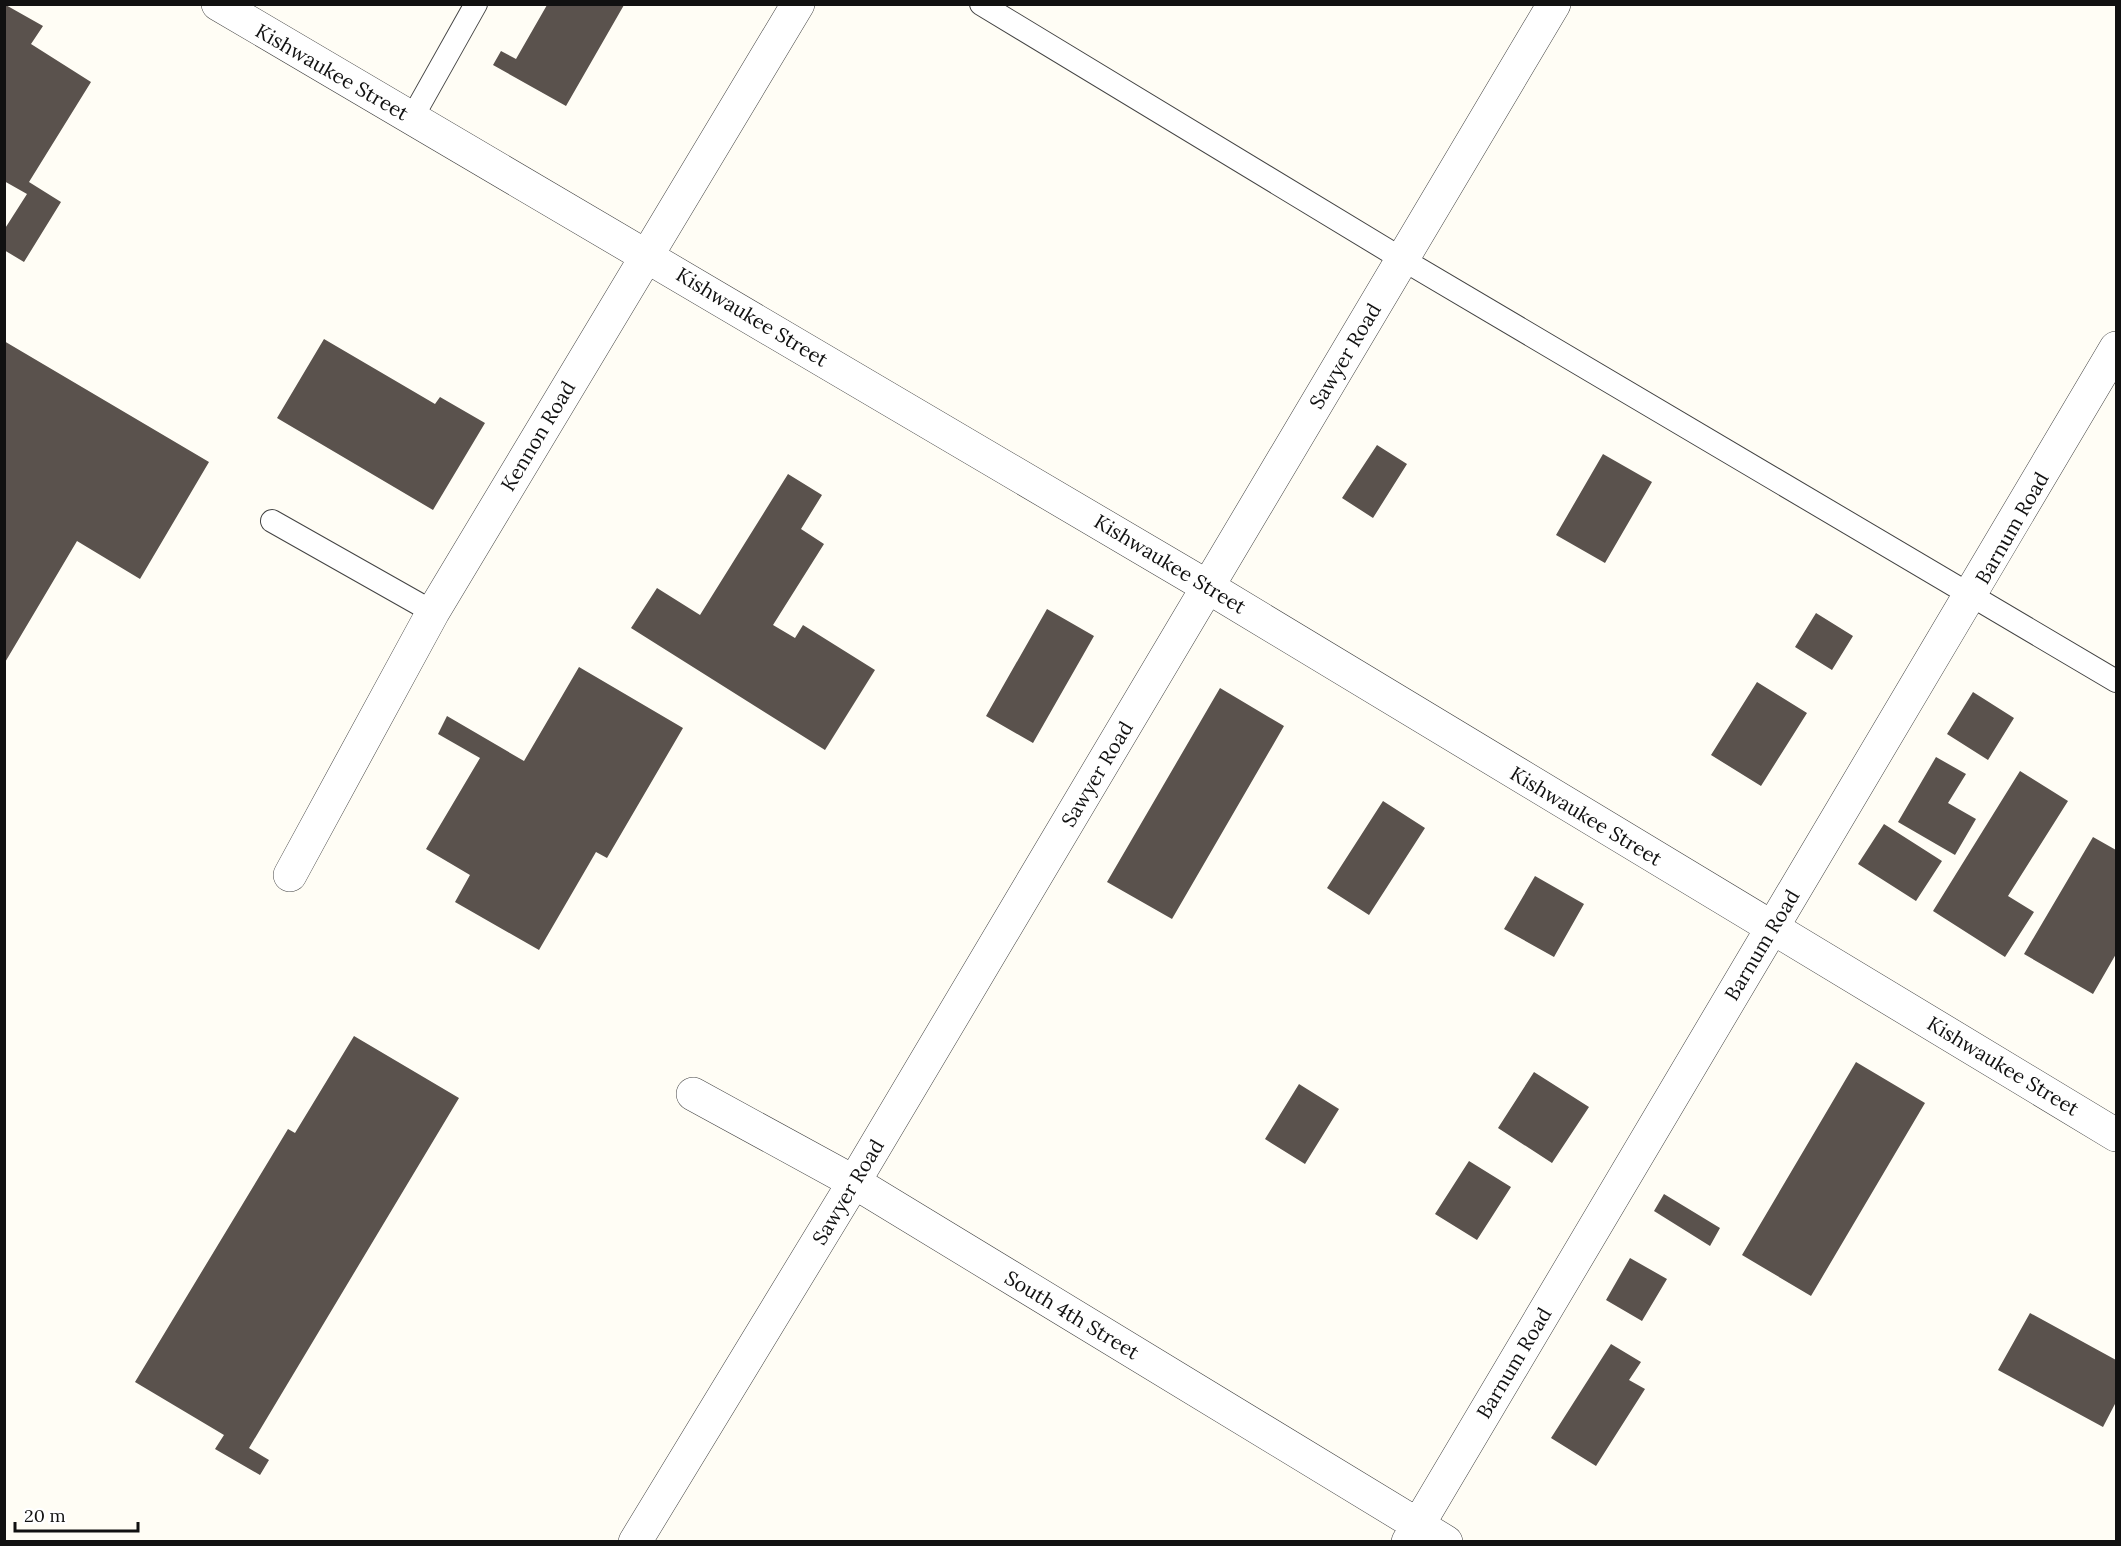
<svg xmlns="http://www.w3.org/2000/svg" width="2121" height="1546" viewBox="0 0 2121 1546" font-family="Lora,serif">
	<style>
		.building { fill: #5a524d }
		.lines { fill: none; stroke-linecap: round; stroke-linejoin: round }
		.service-casing { stroke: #444; stroke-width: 24 }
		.minor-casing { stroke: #444; stroke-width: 34 }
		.tertiary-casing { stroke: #444; stroke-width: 34 }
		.service { stroke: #fff; stroke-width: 22 }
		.minor { stroke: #fff; stroke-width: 33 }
		.tertiary { stroke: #fff; stroke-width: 33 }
		.labels { text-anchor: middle; stroke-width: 6; stroke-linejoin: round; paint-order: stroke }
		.street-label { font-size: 20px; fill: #111; stroke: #fff }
	</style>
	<rect width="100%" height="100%" fill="#fffdf5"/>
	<path class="building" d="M4,4L43,26L31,44L91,82L29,182L61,202L24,262L4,250V230L27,194L4,181Z
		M547,5H624L566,106L493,65L501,51L516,59Z
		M324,339L435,404L440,397L485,423L433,510L277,418Z
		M4,341L209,462L140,579L77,541L4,664Z
		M1377,445L1407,464L1373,518L1342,498Z
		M1603,454L1652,482L1605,563L1556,535Z
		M788,474L822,495L801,529L824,544L773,625L795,638L803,625L875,670L825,750L631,628L657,588L700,615Z
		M1047,609L1094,636L1033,743L986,716Z
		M1816,613L1853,636L1832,670L1795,647Z
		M579,667L683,728L607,858L596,852L539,950L455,902L470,875L426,849L480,758L438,734L447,716L524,761Z
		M1757,682L1807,713L1761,786L1711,755Z
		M1220,688L1284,726L1172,919L1107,882Z
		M1973,692L2014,718L1988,760L1947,734Z
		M1936,757L1966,774L1948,803L1976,819L1955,855L1898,822Z
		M2020,771L2068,801L2008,896L2034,912L2005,957L1933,911Z
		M1383,801L1425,828L1369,915L1327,888Z
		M1884,824L1942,861L1916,901L1858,864Z
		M2093,837L2116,850V954L2093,994L2024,954Z
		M1535,876L1584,904L1554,957L1504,929Z
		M354,1036L459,1098L249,1448L269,1460L260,1475L215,1449L224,1435L135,1382L288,1129L295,1133Z
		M1856,1062L1925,1103L1811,1296L1742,1255Z
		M1534,1072L1589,1107L1552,1163L1498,1128Z
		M1299,1084L1339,1109L1305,1164L1265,1139Z
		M1469,1161L1511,1187L1477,1240L1435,1214Z
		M1664,1194L1720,1228L1710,1246L1654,1211Z
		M1630,1258L1667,1279L1642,1321L1606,1300Z
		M2030,1313L2116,1360V1402L2103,1427L1998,1370Z
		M1611,1344L1641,1362L1629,1380L1645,1389L1596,1466L1551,1438Z"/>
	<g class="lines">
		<defs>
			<path id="service" d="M981,4L1402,259L2116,681
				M412,118L476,4
				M272,521L433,612"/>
			<path id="minor" d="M290,875L433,612L798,4
				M693,1094L854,1182L1446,1542
				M635,1542L854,1182L1554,4
				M1408,1542L2116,348"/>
			<path id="tertiary" d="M218,4L1208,587L2116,1135"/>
		</defs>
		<use href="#service" class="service-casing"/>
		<use href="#minor" class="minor-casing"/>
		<use href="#tertiary" class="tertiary-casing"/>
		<use href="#service" class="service"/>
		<use href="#minor" class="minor"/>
		<use href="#tertiary" class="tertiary"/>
	</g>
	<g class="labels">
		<g class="street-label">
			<text transform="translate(332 72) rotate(30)" y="7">Kishwaukee Street</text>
			<text transform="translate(752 317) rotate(31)" y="7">Kishwaukee Street</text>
			<text transform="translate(1345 356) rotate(-59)" y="7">Sawyer Road</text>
			<text transform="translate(538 436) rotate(-59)" y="7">Kennon Road</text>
			<text transform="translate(2012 528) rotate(-60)" y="7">Barnum Road</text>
			<text transform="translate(1170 564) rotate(31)" y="7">Kishwaukee Street</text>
			<text transform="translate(1097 774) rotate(-59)" y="7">Sawyer Road</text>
			<text transform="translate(1586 816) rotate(31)" y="7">Kishwaukee Street</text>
			<text transform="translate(1762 945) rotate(-59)" y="7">Barnum Road</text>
			<text transform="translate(2003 1066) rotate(31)" y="7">Kishwaukee Street</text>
			<text transform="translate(848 1192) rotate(-59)" y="7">Sawyer Road</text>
			<text transform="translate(1072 1315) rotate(31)" y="7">South 4th Street</text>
			<text transform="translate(1514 1363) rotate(-59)" y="7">Barnum Road</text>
		</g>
	</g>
	<rect width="2121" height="1546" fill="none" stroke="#111111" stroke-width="12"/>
	<path d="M15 1522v9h123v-9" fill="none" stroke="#111111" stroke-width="3"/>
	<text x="24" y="1522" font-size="18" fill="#111111" stroke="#ffffff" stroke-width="4.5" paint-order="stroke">20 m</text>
</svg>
